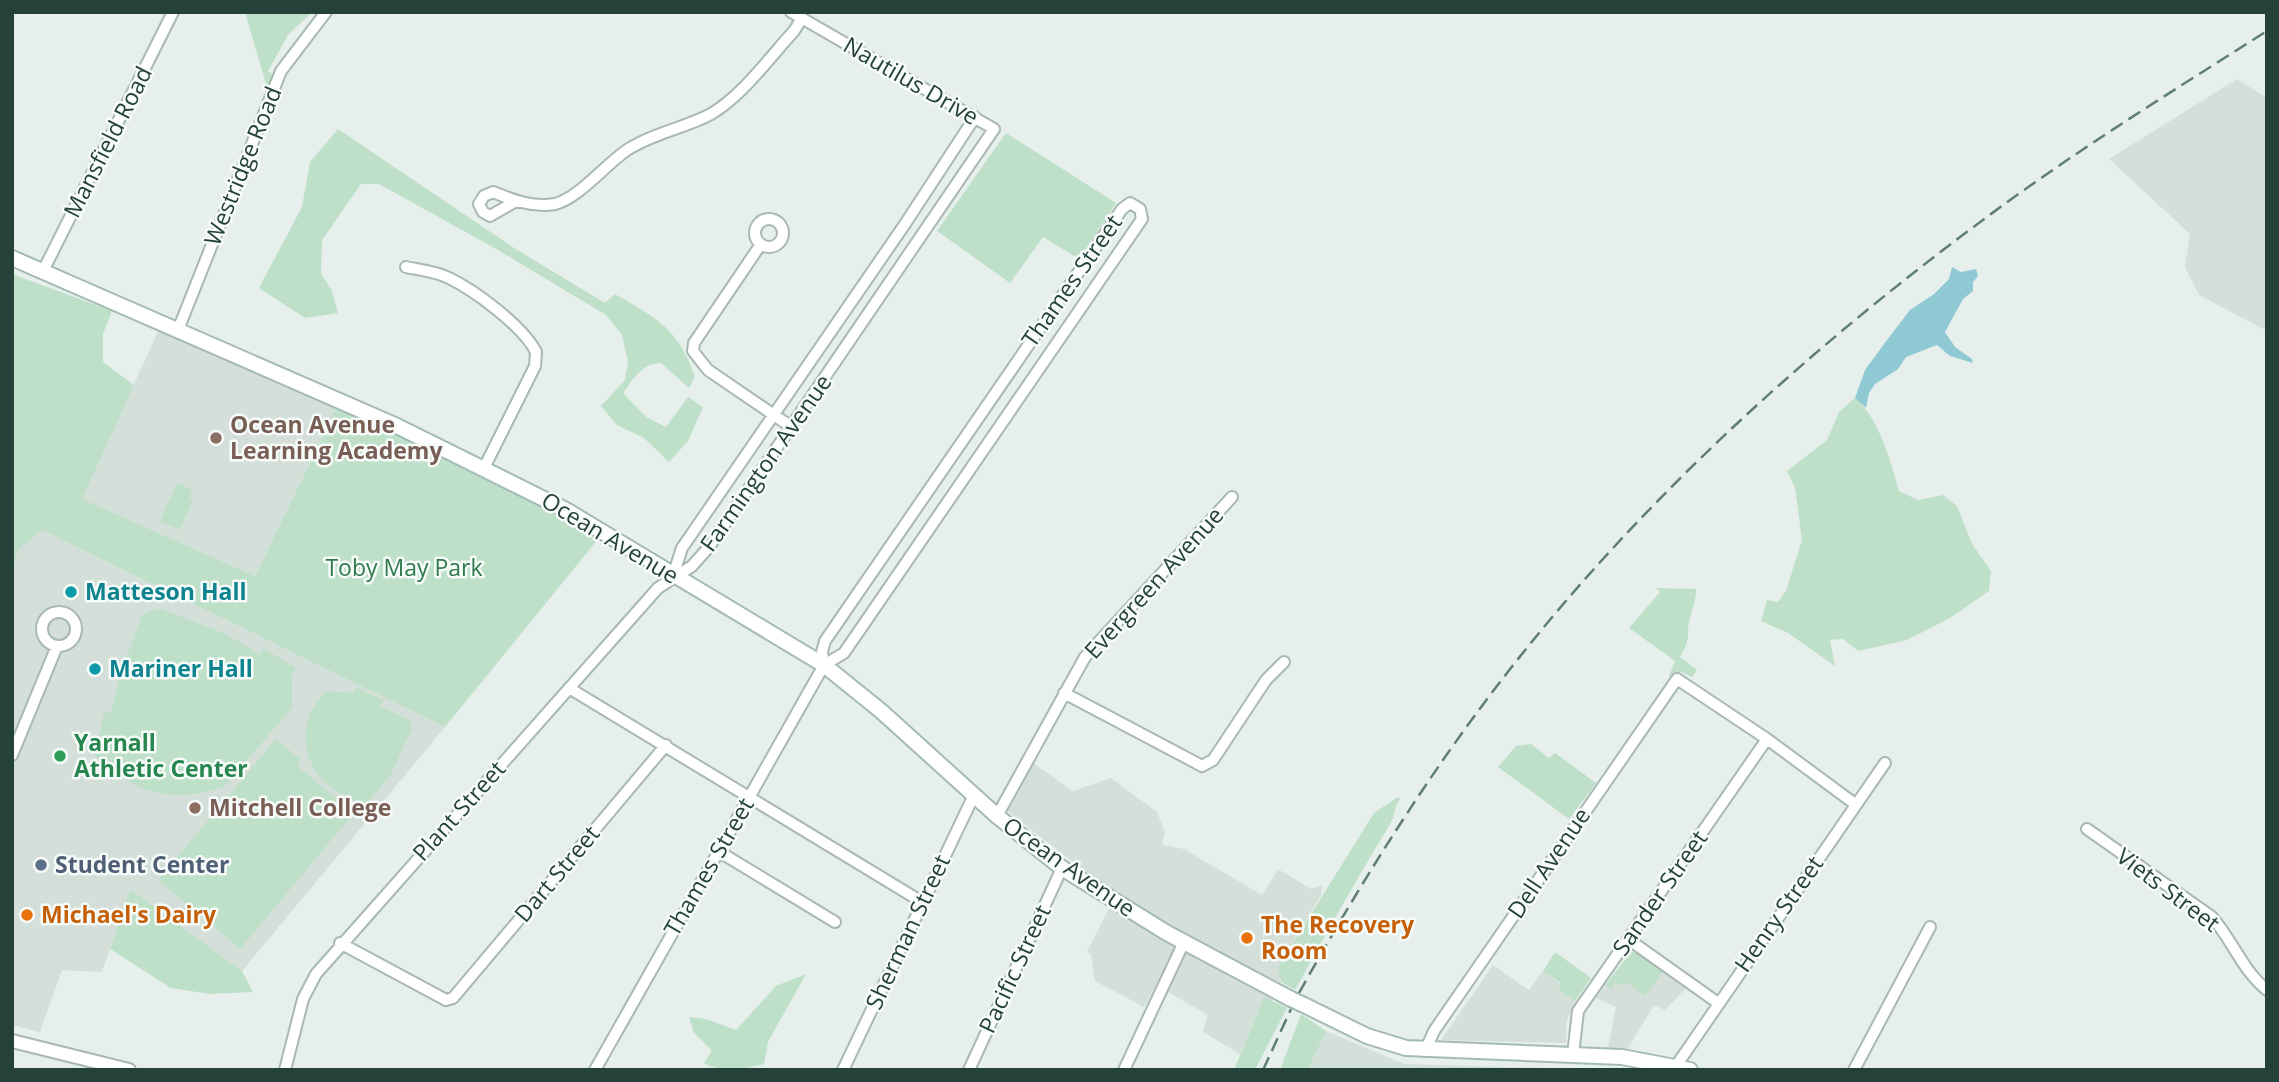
<svg xmlns="http://www.w3.org/2000/svg" width="2279" height="1082" viewBox="0 0 2279 1082" font-family="'Open Sans',sans-serif">
	<style>
		.built { fill: #d4dfda }
		.green { fill: #bfe0c8 }
		.water { fill: #8ec9d4 }
		.lines { fill: none; stroke-linecap: round; stroke-linejoin: round }
		.minor-casing { stroke: #a8b8b2; stroke-width: 14 }
		.tertiary-casing { stroke: #a8b8b2; stroke-width: 16 }
		.secondary-casing { stroke: #a4bbb3; stroke-width: 18 }
		.minor { stroke: #fff; stroke-width: 10 }
		.tertiary { stroke: #fff; stroke-width: 12 }
		.secondary { stroke: #fff; stroke-width: 14 }
		.rail { stroke: #5f7d75; stroke-width: 2.5; stroke-dasharray: 14 7; stroke-linecap: butt }
		.secondary-bridge-casing { stroke: #a4bbb3; stroke-width: 18; stroke-linecap: butt }
		.secondary-bridge { stroke: #fff; stroke-width: 14 }
		.education-dot { fill: #8d6e63; stroke: #f7fbf9; stroke-width: 2.5 }
		.culture-dot { fill: #0f9aa8; stroke: #f7fbf9; stroke-width: 2.5 }
		.leisure-dot { fill: #2e9e5b; stroke: #f7fbf9; stroke-width: 2.5 }
		.service-dot { fill: #5c6f8a; stroke: #f7fbf9; stroke-width: 2.5 }
		.food-dot { fill: #e8710a; stroke: #f7fbf9; stroke-width: 2.5 }
		.labels { text-anchor: middle; stroke-width: 5; stroke-linejoin: round; paint-order: stroke }
		.street-label { font-size: 23px; fill: #24423a; stroke: #f7fbf9 }
		.education-label { font-size: 23px; font-weight: bold; fill: #785e54; stroke: #f7fbf9; text-anchor: start }
		.park-label { font-size: 23px; fill: #2d7a4b; stroke: #f7fbf9 }
		.culture-label { font-size: 23px; font-weight: bold; fill: #0d838f; stroke: #f7fbf9; text-anchor: start }
		.leisure-label { font-size: 23px; font-weight: bold; fill: #27864d; stroke: #f7fbf9; text-anchor: start }
		.service-label { font-size: 23px; font-weight: bold; fill: #4e5e75; stroke: #f7fbf9; text-anchor: start }
		.food-label { font-size: 23px; font-weight: bold; fill: #c56008; stroke: #f7fbf9; text-anchor: start }
	</style>
	<rect width="100%" height="100%" fill="#e6efeb"/>
	<path class="built" d="M2237,79L2267,98V331L2199,295L2185,267L2190,234L2109,159Z
		M162,323L340,401L255,576L81,499Z
		M12,515L445,727L242,971L130,890L102,972L62,970L40,1032L12,1025Z
		M1033,763L1073,791L1111,778L1157,812L1165,832L1162,845L1184,849L1262,895L1278,869L1311,889L1322,886L1321,895L1278,967L1281,982L1271,1001L1264,998L1240,1054L1203,1032L1208,1015L1156,985L1144,1007L1095,981L1091,955L1087,952L1116,895L1007,811Z
		M1493,965L1529,990L1543,971L1561,984L1558,989L1575,1001L1566,1023V1043L1441,1040Z
		M1664,970L1688,986L1665,1010L1654,1005L1627,1050L1608,1048L1616,1007L1596,998L1605,985L1611,990L1616,982Z
		M1326,1031L1404,1064L1620,1070H1308Z"/>
	<path class="green" d="M245,12H312L288,35L268,71L274,76L267,88Z
		M338,129L514,248L605,303L615,294C659,320 677,328 695,376L689,388L661,363C642,363 632,380 623,393L646,417L666,427L688,397L703,407L688,441L669,462L644,438L617,425L601,406L625,380L628,362L622,335L606,315L498,250L379,184H361L322,240L321,273L332,291L338,313L305,318L259,288L302,207L310,162Z
		M1006,133L1116,203L1079,259L1043,237L1010,283L937,231Z
		M12,274L112,311L103,334V362L134,385L82,499L255,576L340,401L603,533L445,727L42,530L19,549L12,567Z
		M1855,398C1880,420 1890,460 1899,491L1918,500L1943,495L1957,506L1972,544L1991,571L1989,591L1950,618L1907,640L1858,651L1843,639L1830,640L1835,666L1788,633L1761,621L1767,600L1778,602L1786,591L1802,540L1795,487L1787,471L1827,440L1839,412Z
		M177,483L193,490L189,498L193,500L180,530L160,521Z
		M1656,588L1696,589C1696,601 1693,607 1690,618C1685,636 1693,635 1680,657L1697,670L1692,677L1681,672L1669,676L1675,661L1629,628L1660,592Z
		M158,608L224,633L260,654L263,648L296,668L292,674V708L225,786C190,800 152,799 121,776C112,770 105,759 95,757L104,712L111,713L120,675L142,615Z
		M356,687L383,700L380,706L409,720L412,728L390,776L367,803C311,793 284,734 326,691L353,693Z
		M276,739L301,760L297,766L354,813L240,949L158,880Z
		M1531,744L1549,758L1555,753L1596,783L1569,819L1498,767L1516,746Z
		M1398,797L1400,799C1394,807 1395,816 1390,824C1357,878 1326,934 1295,990L1281,982L1278,967L1374,813Z
		M130,889L242,971L253,992L210,994L171,988L110,949Z
		M1555,952L1591,978L1575,1001L1558,989L1561,983L1543,971Z
		M1631,952H1636L1664,970L1645,996L1626,982L1623,986L1616,982L1611,990L1605,985Z
		M806,974L768,1042L764,1064C744,1069 725,1074 704,1063L712,1051L694,1033L689,1017L706,1019L736,1030L776,986Z
		M1264,997L1287,1008L1255,1070H1234Z
		M1301,1014L1326,1031L1308,1070H1280Z"/>
	<path class="water" d="M1952,267L1961,272L1976,269L1978,276L1973,282V291L1963,299L1945,332L1955,347L1972,359L1973,363L1950,356L1937,345L1906,357L1898,369L1875,384L1869,393L1866,408L1855,398L1865,370L1887,340L1910,310L1934,294L1949,279Z"/>
	<g class="lines">
		<defs>
			<path id="minor" d="M516,201L490,216L483,212L479,204L484,196L493,192C513,200 533,208 555,204C579,198 606,164 627,150C653,133 685,128 711,114C743,95 769,58 794,31L802,18
				M755 233a14 14 0 1 1 28 0a14 14 0 1 1-28 0Z
				M761,244L694,343L693,351L708,370L793,428
				M406,267C420,270 435,271 449,278C474,290 523,326 536,352L535,366L484,468
				M43,271L173,12
				M178,330L281,71L326,12
				M673,576L682,548L905,224L975,117
				M42 629a17 17 0 1 1 34 0a17 17 0 1 1-34 0Z
				M569,688L922,902
				M1064,693L1202,766L1213,760L1266,680L1284,662
				M12,755L57,646
				M997,816L1085,657L1232,497
				M2087,829L2212,917C2233,941 2242,970 2267,990
				M718,851L835,922
				M1628,939L1718,1003
				M340,943L446,1000L453,998L666,745
				M1425,1051L1434,1031L1677,679L1767,739L1855,804
				M1573,1055L1578,1011L1767,739
				M1676,1066L1885,763
				M285,1070L303,999L316,974L658,588L692,566L709,547L994,129L791,12
				M595,1070L824,665L822,652L825,641L1122,209L1130,203L1140,209L1142,219L844,653L824,665
				M843,1070L974,795
				M969,1070L1062,868
				M1124,1070L1184,942
				M1854,1070L1930,927"/>
			<path id="tertiary" d="M12,1041L129,1070"/>
			<path id="secondary" d="M12,258L397,426L566,510L824,665L881,711L997,816L1062,868L1167,933L1291,999
				M1304,1005L1367,1036L1406,1048L1622,1057L1690,1070"/>
		</defs>
		<use href="#minor" class="minor-casing"/>
		<use href="#tertiary" class="tertiary-casing"/>
		<use href="#secondary" class="secondary-casing"/>
		<use href="#minor" class="minor"/>
		<use href="#tertiary" class="tertiary"/>
		<use href="#secondary" class="secondary"/>
		<path class="rail" d="M1299,993C1361,882 1429,773 1507,673C1647,493 1822,337 2006,203C2090,142 2179,87 2267,31
			M1263,1070L1291,1009"/>
		<defs>
			<path id="secondary-bridge" d="M1291,999L1304,1005"/>
		</defs>
		<use href="#secondary-bridge" class="secondary-bridge-casing"/>
		<use href="#secondary-bridge" class="secondary-bridge"/>
	</g>
	<g class="education-dot">
		<circle cx="216" cy="438" r="7"/>
		<circle cx="195" cy="808" r="7"/>
	</g>
	<g class="culture-dot">
		<circle cx="71" cy="592" r="7"/>
		<circle cx="95" cy="669" r="7"/>
	</g>
	<circle class="leisure-dot" cx="60" cy="756" r="7"/>
	<circle class="service-dot" cx="41" cy="865" r="7"/>
	<g class="food-dot">
		<circle cx="27" cy="915" r="7"/>
		<circle cx="1247" cy="938" r="7"/>
	</g>
	<g class="labels">
		<g class="street-label">
			<text transform="translate(911 81) rotate(30)" y="8">Nautilus Drive</text>
			<text transform="translate(108 142) rotate(-63)" y="8">Mansfield Road</text>
			<text transform="translate(243 166) rotate(-68)" y="8">Westridge Road</text>
			<text transform="translate(1072 281) rotate(-55)" y="8">Thames Street</text>
			<text transform="translate(766 463) rotate(-55)" y="8">Farmington Avenue</text>
			<text transform="translate(610 538) rotate(31)" y="8">Ocean Avenue</text>
			<text transform="translate(1154 583) rotate(-48)" y="8">Evergreen Avenue</text>
			<text transform="translate(459 811) rotate(-48)" y="8">Plant Street</text>
			<text transform="translate(1549 863) rotate(-56)" y="8">Dell Avenue</text>
			<text transform="translate(709 867) rotate(-60)" y="8">Thames Street</text>
			<text transform="translate(1069 867) rotate(35)" y="8">Ocean Avenue</text>
			<text transform="translate(557 874) rotate(-50)" y="8">Dart Street</text>
			<text transform="translate(2168 890) rotate(37)" y="8">Viets Street</text>
			<text transform="translate(1660 893) rotate(-55)" y="8">Sander Street</text>
			<text transform="translate(1779 914) rotate(-55)" y="8">Henry Street</text>
			<text transform="translate(908 932) rotate(-65)" y="8">Sherman Street</text>
			<text transform="translate(1015 969) rotate(-65)" y="8">Pacific Street</text>
		</g>
		<g class="education-label">
			<text x="230" y="433">Ocean Avenue<tspan x="230" dy="26">Learning Academy</tspan></text>
			<text x="209" y="816">Mitchell College</text>
		</g>
		<g class="park-label">
			<text x="404" y="576">Toby May Park</text>
		</g>
		<g class="culture-label">
			<text x="85" y="600">Matteson Hall</text>
			<text x="109" y="677">Mariner Hall</text>
		</g>
		<g class="leisure-label">
			<text x="74" y="751">Yarnall<tspan x="74" dy="26">Athletic Center</tspan></text>
		</g>
		<g class="service-label">
			<text x="55" y="873">Student Center</text>
		</g>
		<g class="food-label">
			<text x="41" y="923">Michael's Dairy</text>
			<text x="1261" y="933">The Recovery<tspan x="1261" dy="26">Room</tspan></text>
		</g>
	</g>
	<rect width="2279" height="1082" fill="none" stroke="#24423a" stroke-width="28"/>
</svg>
